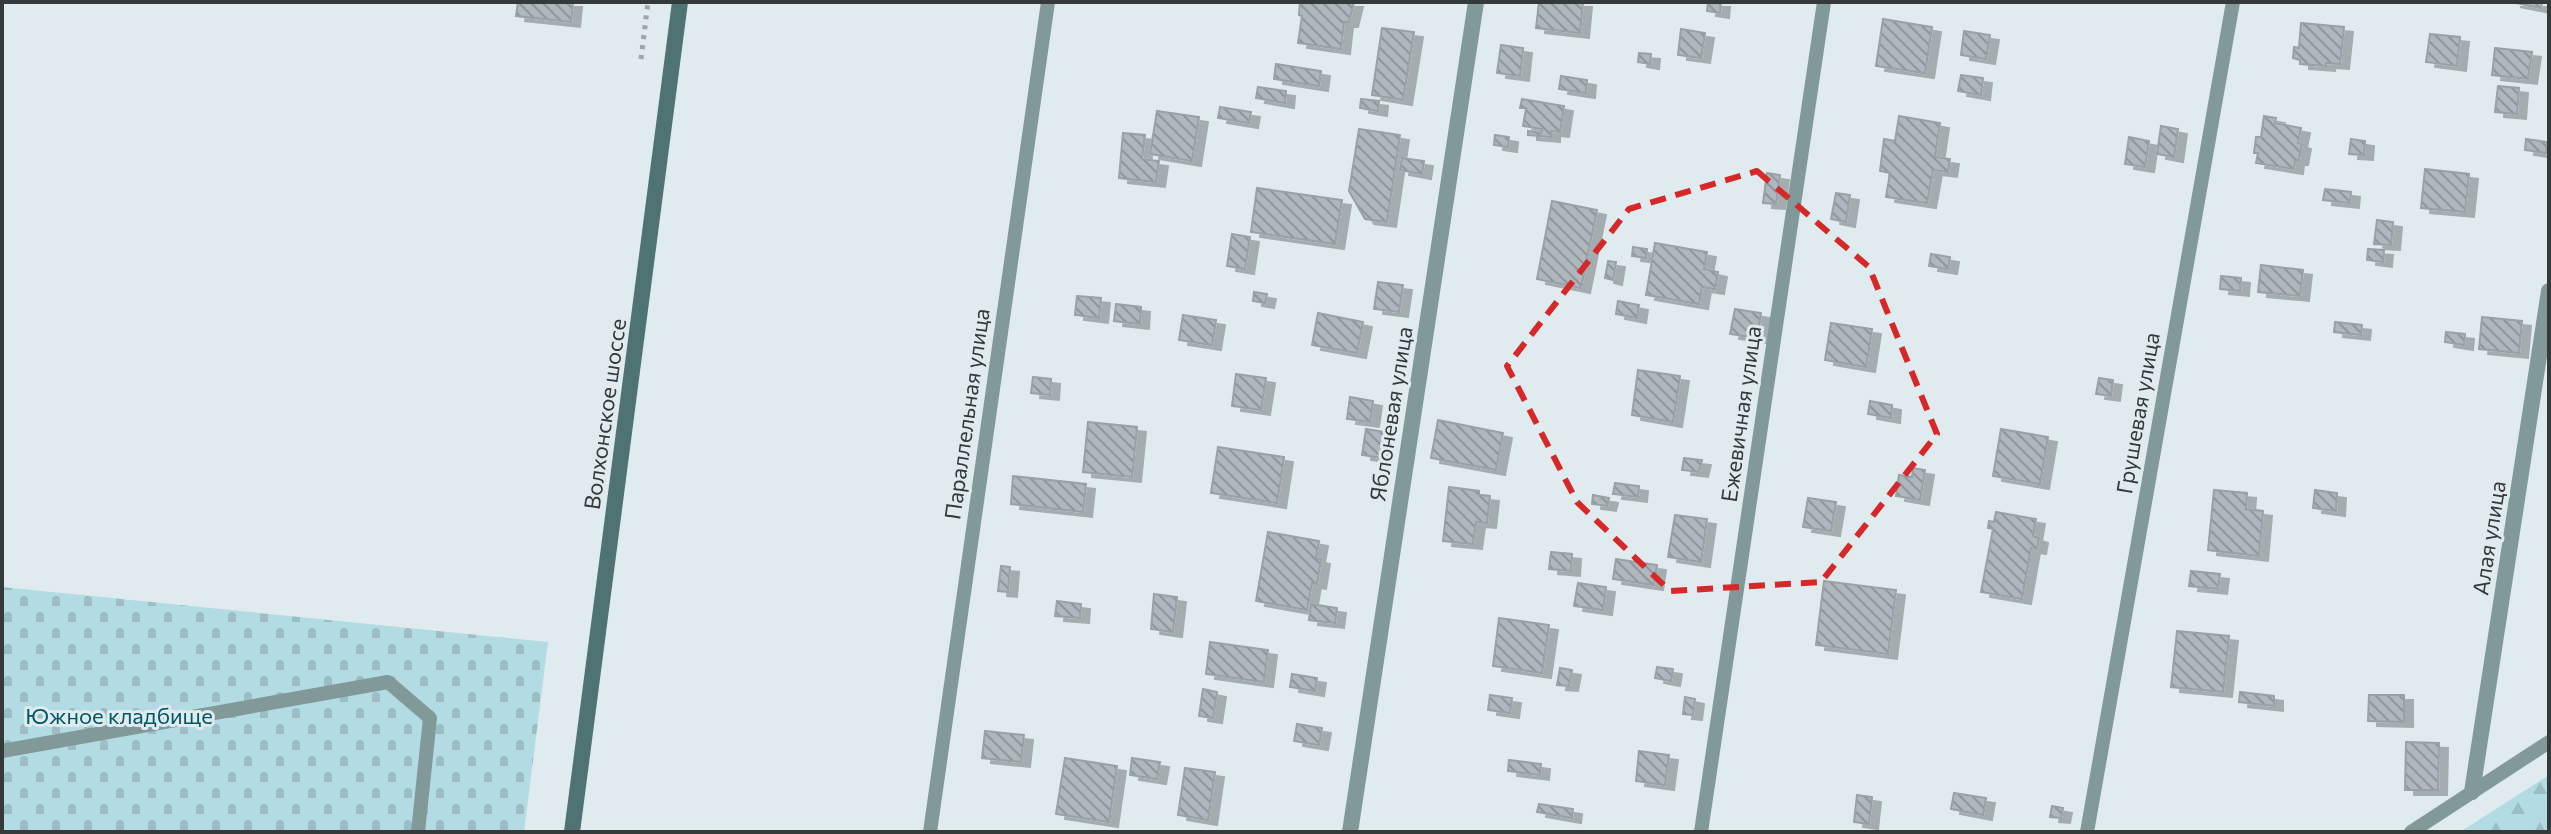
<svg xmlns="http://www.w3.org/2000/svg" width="2551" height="834" viewBox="0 0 2551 834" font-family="Commissioner,sans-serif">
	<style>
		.forest { fill: url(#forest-firs) }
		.cemetery { fill: url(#cemetery-stones) }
		.building { fill: url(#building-back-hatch); stroke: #98a1a6; stroke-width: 2; filter: url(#shadow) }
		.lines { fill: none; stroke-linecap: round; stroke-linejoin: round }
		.path { stroke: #9ca5a7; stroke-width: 5; stroke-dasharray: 4 6; stroke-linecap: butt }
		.service { stroke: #819998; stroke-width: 14 }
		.minor { stroke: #819998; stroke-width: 16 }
		.secondary { stroke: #4e7372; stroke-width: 16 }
		.marked { fill: none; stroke: #d62828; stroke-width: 6; stroke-dasharray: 16 10; stroke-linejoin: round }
		.labels { text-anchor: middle; stroke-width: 6; stroke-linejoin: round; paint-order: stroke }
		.street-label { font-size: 22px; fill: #34393a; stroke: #dfebee }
		.park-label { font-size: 22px; fill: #005765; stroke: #dfebee }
	</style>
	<defs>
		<pattern id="forest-firs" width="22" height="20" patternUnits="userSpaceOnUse" patternTransform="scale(2)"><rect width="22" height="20" fill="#b3dbe4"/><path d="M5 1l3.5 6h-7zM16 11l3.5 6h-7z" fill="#9bbdc4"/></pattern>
		<pattern id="cemetery-stones" width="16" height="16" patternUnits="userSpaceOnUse" patternTransform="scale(2)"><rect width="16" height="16" fill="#b3dbe4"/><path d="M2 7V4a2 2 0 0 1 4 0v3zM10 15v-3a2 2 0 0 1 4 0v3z" fill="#9bbdc4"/></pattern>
		<pattern id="building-back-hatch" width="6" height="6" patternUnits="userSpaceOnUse" patternTransform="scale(2)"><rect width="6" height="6" fill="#aeb7bd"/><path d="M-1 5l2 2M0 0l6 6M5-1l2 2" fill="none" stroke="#8e969b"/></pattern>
		<filter id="shadow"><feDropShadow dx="9" dy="5" stdDeviation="0" flood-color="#0004"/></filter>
	</defs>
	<rect width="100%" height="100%" fill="#dfebee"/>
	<path class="forest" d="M2549,775V832H2460Z"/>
	<path class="cemetery" d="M2,587L548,642L524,832H2Z"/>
	<path class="building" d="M518,2H573L571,22L516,16Z
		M1300,2H1354L1349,22H1344L1341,49L1298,43L1302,16L1299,15Z
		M1539,2H1583L1580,33L1536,28Z
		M1708,2H1721L1720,13L1707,11Z
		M2511,2H2542L2541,8Z
		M1883,19L1932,27L1925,73L1876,66Z
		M2301,23L2344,27L2340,64L2326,63V66L2300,64V60L2293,58L2294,47L2299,48Z
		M1382,28L1414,32L1403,100L1372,95Z
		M1681,29L1705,33L1701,58L1678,55Z
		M1964,31L1990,35L1986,59L1961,55Z
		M2430,34L2460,37L2457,66L2426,62Z
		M1501,45L1523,48L1520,76L1497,73Z
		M2495,48L2532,52L2528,79L2492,75Z
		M1639,53L1651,54L1650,64L1638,62Z
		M1276,64L1321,71L1319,86L1274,79Z
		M1961,75L1983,78L1981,95L1958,91Z
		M1561,76L1587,80L1586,93L1559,89Z
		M2498,86L2519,88L2517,114L2495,112Z
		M1258,87L1286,91L1285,103L1256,98Z
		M1361,99L1379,101L1378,111L1360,108Z
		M1522,99L1564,106L1560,132L1551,131V137L1528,135V131L1541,133L1542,129L1523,126L1526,108H1520Z
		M1220,107L1251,112L1249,123L1218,118Z
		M1157,111L1199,117L1192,161L1150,154Z
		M1899,116L1940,123L1935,157L1950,159L1948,172L1933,170L1927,203L1886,197L1890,173L1880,171L1884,139L1895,141Z
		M2264,116L2276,118L2275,123L2301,128L2298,143L2302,144L2299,160H2295L2294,169L2256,163L2258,153H2254L2256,137H2261Z
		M2161,126L2178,129L2174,157L2157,154Z
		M1359,129L1400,135L1387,222L1365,219L1349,191Z
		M1123,133L1145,135L1142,159L1159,161L1156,182L1119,178Z
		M1495,135L1509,137L1508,147L1494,145Z
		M2129,137L2149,141L2145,167L2125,164Z
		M2351,139L2365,141L2364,155L2349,154Z
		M2526,139L2547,142L2546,153L2525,150Z
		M1402,158L1424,161L1422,174L1400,170Z
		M2425,169L2469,174L2465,212L2421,208Z
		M1767,173L1780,175L1776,204L1763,203Z
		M1257,188L1342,200L1335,244L1251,232Z
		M2325,189L2351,192L2350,203L2323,200Z
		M1836,193L1850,195L1846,222L1831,219Z
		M1552,201L1597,210L1581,288L1537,279Z
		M2377,220L2393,222L2391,245L2374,244Z
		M1232,234L1250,237L1245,269L1227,266Z
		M1655,243L1707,252L1704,269L1718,272L1715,289L1702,287L1699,304L1646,295Z
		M1633,247L1647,249L1646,258L1632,256Z
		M2368,249L2384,250L2383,262L2367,260Z
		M1931,254L1950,257L1948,269L1929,266Z
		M1608,261L1616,262L1613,280L1605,278Z
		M2261,265L2303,270L2300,296L2258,292Z
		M2221,276L2241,278L2240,291L2220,289Z
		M1378,282L1403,285L1399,312L1374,309Z
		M1254,292L1267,294L1265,303L1253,301Z
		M1077,296L1101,298L1099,318L1075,315Z
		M1618,301L1639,305L1637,318L1616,314Z
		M1116,304L1141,307L1140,324L1114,321Z
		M1735,309L1761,313L1757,338L1730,334Z
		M1318,313L1363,322L1357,353L1312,345Z
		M1183,315L1216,320L1212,345L1179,340Z
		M2482,317L2522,321L2519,353L2479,349Z
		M2335,322L2362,325L2361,335L2334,332Z
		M1831,323L1872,329L1866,367L1825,360Z
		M2446,332L2465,334L2464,345L2445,342Z
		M1638,370L1680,376L1673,422L1632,415Z
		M1236,374L1266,378L1261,410L1232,406Z
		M1033,377L1051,379L1050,395L1031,393Z
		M2099,378L2113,380L2111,396L2096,394Z
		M1350,397L1373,401L1370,422L1347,419Z
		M1870,401L1892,405L1891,418L1868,414Z
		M1438,420L1503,433L1496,470L1431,458Z
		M1088,422L1137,427L1132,477L1083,472Z
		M1366,429L1385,432L1382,458L1362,455Z
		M2001,429L2048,437L2040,484L1993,476Z
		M1218,447L1284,457L1277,503L1211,493Z
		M1684,458L1702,460L1699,472L1682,470Z
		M1913,468L1925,470L1920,500L1896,496L1899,475L1912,477Z
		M1013,476L1086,484L1083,512L1011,504Z
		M1615,483L1639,486L1638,497L1613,494Z
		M1449,487L1479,491V495L1490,496L1487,523L1476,522L1473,544L1443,541Z
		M2214,490L2247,493L2246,509L2263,511L2259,556L2208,550Z
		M2315,490L2337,493L2336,511L2313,508Z
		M1593,495L1609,498L1607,506L1592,504Z
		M1808,498L1836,502L1831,531L1803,527Z
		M1996,512L2036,519L2033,536L2039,538L2037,549L2031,548L2022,599L1981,592L1993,529L1988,528L1989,521L1994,522Z
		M1675,515L1707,519L1701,562L1668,557Z
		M1268,532L1319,541L1316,558L1321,559L1317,584L1312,583L1307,610L1256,601Z
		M1551,552L1572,554L1571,571L1549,569Z
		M1616,559L1657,565L1654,585L1613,579Z
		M1001,566L1010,567L1008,592L998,591Z
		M2191,571L2220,574L2218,589L2189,586Z
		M1824,581L1896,590L1888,654L1816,645Z
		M1578,583L1606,587L1603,610L1574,606Z
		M1154,594L1177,597L1173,632L1151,629Z
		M1057,601L1081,604L1080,618L1055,616Z
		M1311,604L1337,608L1335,623L1309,620Z
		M1499,618L1549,625L1542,673L1493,666Z
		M2177,631L2229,636L2223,692L2171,687Z
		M1210,642L1268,650L1264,682L1206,674Z
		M1657,667L1673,669L1671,681L1655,678Z
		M1560,668L1572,670L1569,686L1557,685Z
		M1292,674L1317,678L1315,691L1290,687Z
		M1203,689L1217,692L1213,718L1199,716Z
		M2240,692L2274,696V706L2239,702Z
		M1490,695L1512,698L1510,713L1488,710Z
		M2369,695H2404V722L2368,721Z
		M1685,697L1695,699L1693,715L1683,714Z
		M1297,724L1322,728L1319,745L1294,741Z
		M985,731L1024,735L1021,762L982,758Z
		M2406,742L2439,743L2438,790H2405Z
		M1639,751L1669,755L1665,785L1636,781Z
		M1065,758L1117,766L1109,822L1056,814Z
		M1132,758L1160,762L1157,779L1130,775Z
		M1509,760L1541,764L1540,775L1508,771Z
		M1185,768L1215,772L1208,820L1178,815Z
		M1954,793L1986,798L1983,815L1951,809Z
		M1857,795L1872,797L1869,824L1854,822Z
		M1539,804L1573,809L1572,818L1537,812Z
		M2052,806L2063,808L2061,818L2050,817Z"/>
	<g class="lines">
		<path class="path" d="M641,59L648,2"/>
		<path class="service" d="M2,751L388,682L430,718L418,832
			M930,832L1048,2
			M1701,832L1824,2
			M2087,832L2233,2
			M2411,832L2549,742"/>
		<path class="minor" d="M2472,792L2549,291
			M1350,832L1476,2"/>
		<path class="secondary" d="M572,832L680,2"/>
	</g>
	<path class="marked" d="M1757,171L1869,267L1937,434L1821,582L1670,591L1577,502L1507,366L1629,209Z"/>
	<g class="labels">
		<g class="street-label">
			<text transform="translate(2138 413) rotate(-80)" y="8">Грушевая улица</text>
			<text transform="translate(605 414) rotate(-82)" y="8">Волхонское шоссе</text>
			<text transform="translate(967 414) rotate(-82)" y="8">Параллельная улица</text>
			<text transform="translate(1391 414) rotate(-81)" y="8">Яблоневая улица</text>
			<text transform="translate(1741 414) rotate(-82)" y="8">Ежевичная улица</text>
			<text transform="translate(2489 538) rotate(-81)" y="8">Алая улица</text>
		</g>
		<g class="park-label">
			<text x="119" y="724">Южное кладбище</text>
		</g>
	</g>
	<rect width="2551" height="834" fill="none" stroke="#34393a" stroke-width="8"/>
</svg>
